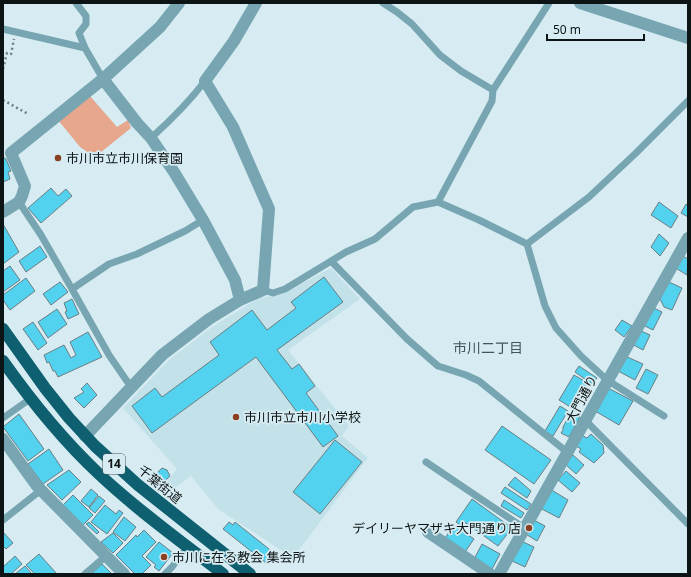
<svg xmlns="http://www.w3.org/2000/svg" width="691" height="577" viewBox="0 0 691 577" font-family="'Noto Sans','Noto Sans JP',sans-serif">
	<style>
		.built { fill: #c3e1e9 }
		.green { fill: #e6a78d }
		.building { fill: #52d2ef; stroke: #6b7e83 }
		.lines { fill: none; stroke-linecap: round; stroke-linejoin: round }
		.path { stroke: #717f82; stroke-width: 2.5; stroke-dasharray: 2 3; stroke-linecap: butt }
		.service { stroke: #77a6b2; stroke-width: 7 }
		.minor { stroke: #77a6b2; stroke-width: 12 }
		.tertiary { stroke: #77a6b2; stroke-width: 12 }
		.trunk { stroke: #0e5f6f; stroke-width: 12 }
		.poi-dot { fill: #894121; stroke: #d7ecf2; stroke-width: 1.5 }
		.labels { text-anchor: middle; stroke-width: 3.5; stroke-linejoin: round; paint-order: stroke }
		.shield { fill: #d7ecf2; stroke: #495557; stroke-width: 1 }
		.shield-label { font-size: 12px; font-weight: bold; fill: #0c1415 }
		.poi-label { font-size: 13px; fill: #0c1415; stroke: #d7ecf2; text-anchor: start }
		.street-label { font-size: 13px; fill: #0c1415; stroke: #d7ecf2 }
		.neighbourhood-label { font-size: 14px; fill: #43555a; stroke: #d7ecf2 }
	</style>
	<rect width="100%" height="100%" fill="#d7ecf2"/>
	<path class="built" d="M331,268L360,299L288,350L349,426L342,436L368,458L293,558L218,509L191,476L171,491L164,485L177,469L123,408L169,360L209,329L259,298L280,295Z"/>
	<path class="green" d="M90,96L117,127L128,120L131,128L95,157L80,147L58,120Z"/>
	<path class="building" d="M3,157L6,159L11,171L8,172L10,179L3,182Z
		M51,188L58,196L66,189L72,196L41,223L28,208Z
		M659,202L678,216L671,228L651,215Z
		M686,204L688,206V217L681,213Z
		M3,224L19,252L3,264Z
		M659,234L669,243L660,256L651,247Z
		M40,246L47,257L26,272L19,261Z
		M681,255L688,259L687,275L674,267Z
		M10,266L20,280L3,292V271Z
		M324,277L343,302L277,350L292,369L299,364L315,386L306,393L338,436L323,447L256,357L152,433L132,406L155,388L162,397L219,355L210,342L252,310L267,330L296,308L291,302Z
		M26,278L35,291L10,310L3,300V295Z
		M60,282L68,292L51,305L43,294Z
		M669,282L682,288L672,310L664,307L660,299Z
		M72,299L79,314L68,319L65,312L67,311L64,303Z
		M650,306L662,312L653,330L641,324Z
		M57,309L67,324L48,338L38,322Z
		M622,320L632,326L624,337L615,330Z
		M33,322L47,343L38,350L23,329Z
		M637,329L650,335L643,350L630,343Z
		M88,332L102,357L58,377L55,371H53L49,362L47,363L44,355L64,345L71,358L76,355L70,342Z
		M625,356L643,364L635,380L618,371Z
		M579,366L597,378L592,384L575,372Z
		M646,369L658,375L648,394L636,388Z
		M574,375L588,383L572,408L559,400Z
		M87,383L97,395L84,408L74,398L84,392L81,389Z
		M608,388L633,401L619,425L595,411Z
		M560,406L568,411L553,436L545,431Z
		M571,412L580,417L569,437L561,433L563,430V427Z
		M19,414L44,449L28,461L3,427Z
		M502,426L551,460L534,484L485,450Z
		M591,434L603,445L604,453L594,463L579,452L581,449L576,446L581,435L587,438Z
		M335,440L362,462L320,514L293,492Z
		M49,449L63,470L43,484L28,464Z
		M573,455L584,465L576,474L565,464Z
		M162,468L167,470L170,476L163,483L154,476Z
		M69,470L81,482L62,500L47,485Z
		M566,471L580,483L572,492L558,480Z
		M515,477L531,491L527,498L508,485Z
		M505,487L531,504L527,510L501,493Z
		M91,489L98,495L89,507L81,501Z
		M550,489L568,500L559,518L540,508Z
		M73,495L93,515L83,525L63,505Z
		M99,496L105,501L95,513L89,508Z
		M472,499L512,528L498,546L463,521L460,525L456,522Z
		M504,500L524,513L521,518L501,506Z
		M105,505L116,514L119,510L123,513L107,534L91,522Z
		M124,517L136,527L125,541L113,532Z
		M532,519L545,526L537,541L524,533Z
		M89,522L99,532L97,534L86,524Z
		M229,522L233,525L235,522L274,553L266,563L223,529Z
		M454,525L474,539L465,552L445,538Z
		M144,530L156,542L142,556L151,565L142,574H135L116,555L136,535L137,537Z
		M3,532L13,543L6,549L3,546Z
		M113,533L123,543L113,553L101,542Z
		M519,540L534,547L525,567L510,560Z
		M159,542L173,553L159,571L154,567L156,565L146,557Z
		M482,544L500,554L491,571L473,561Z
		M39,554L57,574H35L26,565Z
		M15,556L22,564L11,574H3V567Z
		M102,564L112,574H91Z
		M25,566L32,574H15Z"/>
	<g class="lines">
		<path class="path" d="M3,69L7,53L11,54L14,39
			M3,100L28,114"/>
		<path class="service" d="M76,3L86,16V24L79,33L85,48L103,79
			M383,3L397,12L412,24L440,55L461,71L493,90
			M3,29L85,48
			M151,138C171,120 189,102 205,81
			M19,202L41,235L72,289L109,355L131,387
			M438,202L479,220L527,244L545,306L556,328L581,356L607,380L664,416
			M527,244L589,197L636,153L688,101
			M331,261L407,339L438,366L466,375L479,381L567,452
			M72,289L109,264L137,254L185,231L203,220
			M263,290L273,293L285,289L346,252L375,239L413,207L438,202L492,101L493,90L549,3
			M3,418L30,399
			M586,421L688,524
			M426,462L524,528
			M3,520L41,490
			M85,574L106,556
			M165,574L172,567L188,546"/>
		<path class="minor" d="M103,79L137,123L151,138L174,172L203,220L235,280L240,300
			M3,212L19,202L22,196L25,186L11,153L103,79L160,27L179,3
			M85,436L162,355L209,319L240,300L263,290L269,209L233,127L205,81L234,41L256,3
			M3,439L37,486L124,574
			M428,532L490,574
			M499,574L688,238"/>
		<path class="tertiary" d="M580,3L688,38"/>
		<path class="trunk" d="M3,329L45,388L69,418L95,446L138,485L250,574
			M3,361C32,402 63,440 99,474C137,510 182,542 223,574"/>
	</g>
	<g class="poi-dot">
		<circle cx="58" cy="158" r="4"/>
		<circle cx="236" cy="417" r="4"/>
		<circle cx="529" cy="528" r="4"/>
		<circle cx="164" cy="557" r="4"/>
	</g>
	<g class="labels">
		<rect class="shield" x="103" y="454" width="22" height="20" rx="3"/>
		<g class="shield-label">
			<text x="114" y="468">14</text>
		</g>
		<g class="poi-label">
			<text x="66" y="163">市川市立市川保育園</text>
			<text x="244" y="422">市川市立市川小学校</text>
			<text x="521" y="533" text-anchor="end">デイリーヤマザキ大門通り店</text>
			<text x="172" y="562">市川に在る教会 集会所</text>
		</g>
		<g class="street-label">
			<text transform="translate(581 399) rotate(-62)" y="5">大門通り</text>
			<text transform="translate(160 484) rotate(39)" y="5">千葉街道</text>
		</g>
		<g class="neighbourhood-label">
			<text x="488" y="353">市川二丁目</text>
		</g>
	</g>
	<rect width="691" height="577" fill="none" stroke="#0c1415" stroke-width="8"/>
	<path d="M547 34v6h97v-6" fill="none" stroke="#0c1415" stroke-width="2"/>
	<text x="553" y="34" font-size="12" fill="#0c1415" stroke="#d7ecf2" stroke-width="3" paint-order="stroke">50 m</text>
</svg>
